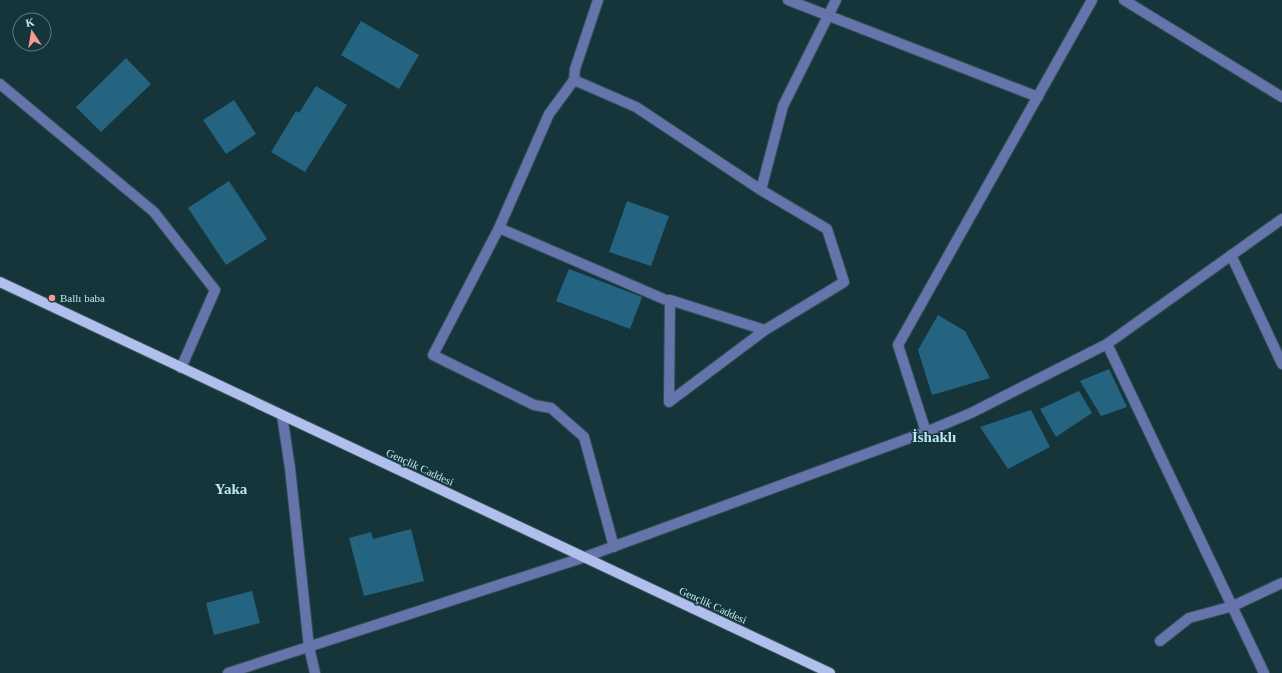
<svg xmlns="http://www.w3.org/2000/svg" width="1282" height="673" viewBox="0 0 1282 673" font-family="Georgia,serif">
	<style>
		.building { fill: #246480 }
		.lines { fill: none; stroke-linecap: round; stroke-linejoin: round }
		.minor-casing { stroke: #305258; stroke-width: 12 }
		.major-casing { stroke: #305258; stroke-width: 12 }
		.minor { stroke: #6575ab; stroke-width: 10 }
		.major { stroke: #b0bfeb; stroke-width: 10 }
		.poi-dot { fill: #f49d8d; stroke: #15353b; stroke-width: 1.5 }
		.labels { text-anchor: middle; stroke-width: 3; stroke-linejoin: round; paint-order: stroke }
		.poi-label { font-size: 11px; fill: #bbe8f1; stroke: #15353b; text-anchor: start }
		.street-label { font-size: 11px; fill: #bbe8f1; stroke: #15353b }
		.district-label { font-size: 15px; font-weight: bold; fill: #bbe8f1; stroke: #15353b }
	</style>
	<rect width="100%" height="100%" fill="#15353b"/>
	<path class="building" d="M361,21L419,55L399,89L341,55Z
		M126,58L151,84L101,132L76,107Z
		M316,86L347,105L305,172L271,152L296,111L299,113Z
		M234,100L256,134L226,154L203,120Z
		M229,181L267,239L226,265L188,208Z
		M627,201L669,216L651,266L609,252Z
		M569,269L642,297L630,329L556,301Z
		M938,315L965,331L990,378L932,395L918,350Z
		M1109,369L1127,407L1101,416L1080,381Z
		M1079,391L1092,413L1056,437L1040,409Z
		M1031,410L1050,447L1008,469L980,427Z
		M411,529L424,581L364,596L349,538L371,532L373,539Z
		M252,591L260,623L214,635L206,603Z"/>
	<g class="lines">
		<defs>
			<path id="minor" d="M598,0L575,69L574,80L549,114L499,228L433,355L534,405L551,408L584,437L614,547
				M788,0L1038,97
				M1124,0L1282,97
				M574,80L636,107L761,190L827,229L844,282L765,330L669,402
				M0,84L154,212L215,290L181,368
				M761,190L783,106L836,0
				M499,228L666,300H670L765,330
				M1231,255L1282,364
				M1107,344L1264,673
				M669,402L670,300
				M282,415L290,468L309,647L315,673
				M926,432L898,345L1092,0
				M1160,641L1189,618L1233,606L1282,583
				M228,673L585,557L926,432L971,413L1107,344L1282,219"/>
			<path id="major" d="M0,282L830,673"/>
		</defs>
		<use href="#minor" class="minor-casing"/>
		<use href="#major" class="major-casing"/>
		<use href="#minor" class="minor"/>
		<use href="#major" class="major"/>
	</g>
	<circle class="poi-dot" cx="52" cy="298" r="4"/>
	<g class="labels">
		<g class="poi-label">
			<text x="60" y="302">Ballı baba</text>
		</g>
		<g class="street-label">
			<text transform="translate(420 467) rotate(25)" y="4">Gençlik Caddesi</text>
			<text transform="translate(713 605) rotate(25)" y="4">Gençlik Caddesi</text>
		</g>
		<g class="district-label">
			<text x="934" y="442">İshaklı</text>
			<text x="231" y="494">Yaka</text>
		</g>
	</g>
	<g transform="translate(32 32) rotate(348)"><circle r="19" fill="#15353b" stroke="#577d84"/>
	<path d="M0-3L7 15L0 10L-7 15Z" fill="#f49d8d"/>
	<text y="-6" font-size="11" font-weight="bold" text-anchor="middle" fill="#bbe8f1">K</text>
	</g>
</svg>
